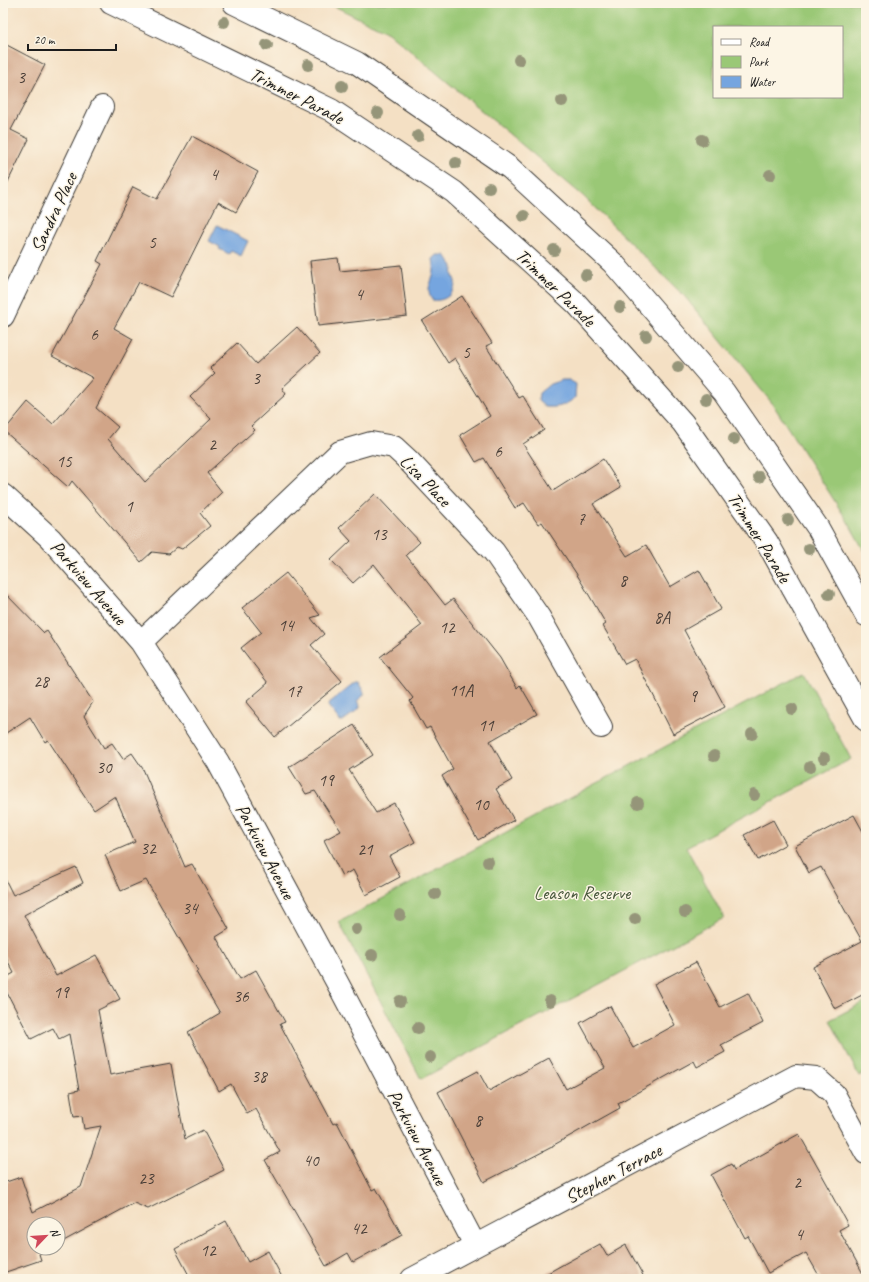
<svg xmlns="http://www.w3.org/2000/svg" width="869" height="1282" viewBox="0 0 869 1282" font-family="Caveat,sans-serif">
	<style>
		.green { fill: #9ac876; stroke: #5b7249; fill-rule: evenodd }
		.water { fill: #75a5df; stroke: #48607e }
		.building { fill: #d1a588 }
		.lines { fill: none; stroke-linecap: round; stroke-linejoin: round }
		.street-casing { stroke: #3c3935; stroke-width: 24 }
		.secondary-casing { stroke: #3c3935; stroke-width: 24 }
		.street { stroke: #fff; stroke-width: 22 }
		.secondary { stroke: #fff; stroke-width: 22 }
		.tree { fill: #959579 }
		.labels { text-anchor: middle; stroke-width: 3; stroke-linejoin: round; paint-order: stroke }
		.number-label { font-size: 17px; fill: #493e37 }
		.street-label { font-size: 19px; fill: #1c1c1c; stroke: #fcf5e5 }
		.park-label { font-size: 19px; fill: #48583c; stroke: #fcf5e5 }
	</style>
	<rect width="100%" height="100%" fill="#fcf5e5"/>
	<filter id="ink" filterUnits="userSpaceOnUse"><feTurbulence type="fractalNoise" baseFrequency=".025" numOctaves="2"/><feDisplacementMap in="SourceGraphic" scale="8" xChannelSelector="R" yChannelSelector="G"/><feConvolveMatrix kernelMatrix="1 2 1 2 8 2 1 2 1" color-interpolation-filters="sRGB"/></filter>
	<filter id="wash" filterUnits="userSpaceOnUse"><feTurbulence type="fractalNoise" baseFrequency=".012" numOctaves="4" result="noise"/><feDisplacementMap in="SourceGraphic" scale="16" xChannelSelector="R" yChannelSelector="G"/><feGaussianBlur stdDeviation="0.9" result="paint"/><feColorMatrix in="noise" values="0 0 0 0 0 0 0 0 0 0 0 0 0 0 0 0 0 1.4 0 .05"/><feComposite in="paint" operator="in"/></filter>
	<g filter="url(#wash)">
		<rect width="100%" height="100%" fill="#f4e0c4"/>
		<path class="green" d="M328,3H866V554L848,522L772,403L685,297L582,195L389,33ZM714,27H842V97H714Z
			M804,672L851,759L686,847L724,918L421,1079L339,922Z
			M866,1001V1072L859,1076L830,1020Z"/>
		<path class="water" d="M217,225L248,241L241,256L231,251L229,254L219,249L220,247L209,241Z
			M437,255H445L453,266C453,269 452,273 453,276C454,279 456,281 455,285C453,296 442,302 432,300C424,287 434,282 434,269C435,266 433,262 433,259Z
			M562,380H569L576,384L575,398C564,406 559,408 545,407L538,401L539,393L550,384Z
			M355,682H358L364,692V695L357,701L360,706L359,709L343,721H340L328,706V704Z"/>
		<g id="blocks">
			<path class="building" d="M3,43L45,65L11,130L29,139L3,192Z
				M192,136L258,172L236,212L218,202L171,297L139,282L114,328L133,339L96,408L118,427L108,439L145,482L211,419L190,397L215,373L210,368L237,343L256,364L297,327L320,353L282,388L286,394L251,426L255,430L207,473L222,492L200,513L210,526L182,549L177,547L169,554L152,552L141,562L72,481L68,487L4,431L28,402L53,424L93,378L52,356L102,264L97,261L133,187L157,199Z
				M338,258L340,271L401,265L407,316L318,326L310,261Z
				M462,296L492,343L486,346L519,398L523,396L544,430L523,444L553,491L603,459L621,487L593,504L627,556L646,545L670,587L699,570L721,609L684,630L725,707L673,734L635,659L625,664L603,626L606,624L576,573L542,522L538,524L524,503L515,508L484,458L476,462L460,435L490,416L455,358L448,363L422,321Z
				M375,494L420,542L406,555L445,605L453,599L500,658L517,688L520,685L537,714L490,741L512,780L496,789L514,820L478,840L442,776L453,769L430,727L426,729L410,701L413,698L380,657L422,625L374,564L353,583L331,560L351,541L339,528Z
				M286,573L320,615L311,618L324,634L311,645L342,681L275,737L246,702L268,683L241,648L261,632L242,608Z
				M3,591L44,633L47,631L93,702L84,716L104,748L112,743L123,759L132,753L143,769L185,867L192,864L229,929L216,937L240,979L256,970L285,1022L280,1024L333,1124L337,1122L372,1190L376,1188L402,1235L353,1262L348,1253L326,1266L265,1160L280,1152L256,1109L247,1114L231,1084L219,1091L188,1032L220,1013L196,972L198,971L146,880L121,891L105,855L135,842L115,796L94,810L48,740L45,742L30,717L3,735Z
				M354,725L373,755L349,770L376,813L394,803L415,842L389,856L400,877L366,895L353,870L342,876L324,840L341,831L315,791L306,794L289,767Z
				M854,815L866,837V993L835,1009L813,967L862,941L821,867L809,873L795,846Z
				M773,820L786,844L758,860L744,835Z
				M76,867L83,883L24,915L56,976L96,955L120,999L98,1010L110,1075L171,1064L185,1139L203,1130L224,1170L148,1209L134,1203L58,1244V1224H34V1248H50L39,1254L41,1260L3,1273V1183L21,1177L33,1212L81,1187L101,1126L84,1129L82,1116L74,1117L70,1092L79,1090L69,1034L59,1039L53,1028L31,1039L3,985V979L14,973L3,952V875L13,895Z
				M696,962L720,1007L748,993L763,1023L721,1045L725,1052L697,1067L694,1061L618,1103L620,1108L552,1146V1147L484,1182L438,1092L478,1071L489,1091L549,1058L566,1089L605,1068L580,1023L610,1006L633,1048L675,1025L654,984Z
				M799,1134L831,1191L830,1192L848,1225L839,1230L866,1279H821L806,1253L768,1273L748,1236L745,1238L711,1175L731,1164L734,1170Z
				M226,1221L248,1262L268,1251L283,1279H191L175,1249Z
				M600,1244L607,1256L626,1245L645,1279H537Z"/>
		</g>
	</g>
	<g filter="url(#ink)">
		<use href="#blocks" fill-opacity="0" stroke="#3c3935" stroke-width="1"/>
		<g class="lines">
			<defs>
				<path id="street" d="M3,316L102,107
					M3,495L50,538L141,642L218,762L338,984L475,1245
					M141,642L340,452L371,443L394,447L408,460L494,552L539,617L601,727
					M412,1279L796,1076L816,1078L834,1094L866,1153"/>
				<path id="secondary" d="M111,3L331,110L454,192L576,303L683,423L767,542L866,720
					M234,3L357,63L510,168L613,263L724,392L818,528L866,615"/>
			</defs>
			<use href="#street" class="street-casing"/>
			<use href="#secondary" class="secondary-casing"/>
			<use href="#street" class="street"/>
			<use href="#secondary" class="secondary"/>
		</g>
		<g class="tree">
			<circle cx="224" cy="22" r="6"/>
			<circle cx="267" cy="45" r="6"/>
			<circle cx="519" cy="60" r="6"/>
			<circle cx="308" cy="65" r="6"/>
			<circle cx="342" cy="86" r="6"/>
			<circle cx="562" cy="101" r="6"/>
			<circle cx="378" cy="113" r="6"/>
			<circle cx="418" cy="136" r="6"/>
			<circle cx="702" cy="140" r="6"/>
			<circle cx="456" cy="163" r="6"/>
			<circle cx="770" cy="175" r="6"/>
			<circle cx="489" cy="188" r="6"/>
			<circle cx="524" cy="216" r="6"/>
			<circle cx="554" cy="250" r="6"/>
			<circle cx="586" cy="275" r="6"/>
			<circle cx="620" cy="307" r="6"/>
			<circle cx="646" cy="336" r="6"/>
			<circle cx="678" cy="367" r="6"/>
			<circle cx="706" cy="399" r="6"/>
			<circle cx="734" cy="439" r="6"/>
			<circle cx="759" cy="477" r="6"/>
			<circle cx="788" cy="520" r="6"/>
			<circle cx="809" cy="549" r="6"/>
			<circle cx="829" cy="594" r="6"/>
			<circle cx="792" cy="709" r="6"/>
			<circle cx="752" cy="734" r="6"/>
			<circle cx="714" cy="756" r="6"/>
			<circle cx="824" cy="758" r="6"/>
			<circle cx="810" cy="767" r="6"/>
			<circle cx="754" cy="795" r="6"/>
			<circle cx="638" cy="803" r="6"/>
			<circle cx="488" cy="862" r="6"/>
			<circle cx="435" cy="894" r="6"/>
			<circle cx="685" cy="912" r="6"/>
			<circle cx="400" cy="915" r="6"/>
			<circle cx="635" cy="919" r="6"/>
			<circle cx="356" cy="929" r="6"/>
			<circle cx="372" cy="955" r="6"/>
			<circle cx="400" cy="1001" r="6"/>
			<circle cx="550" cy="1001" r="6"/>
			<circle cx="418" cy="1028" r="6"/>
			<circle cx="430" cy="1057" r="6"/>
		</g>
	</g>
	<g class="labels">
		<g class="number-label">
			<text x="21" y="83">3</text>
			<text x="214" y="180">4</text>
			<text x="152" y="248">5</text>
			<text x="359" y="300">4</text>
			<text x="94" y="340">6</text>
			<text x="466" y="358">5</text>
			<text x="256" y="384">3</text>
			<text x="212" y="450">2</text>
			<text x="498" y="457">6</text>
			<text x="64" y="467">15</text>
			<text x="129" y="512">1</text>
			<text x="581" y="525">7</text>
			<text x="379" y="540">13</text>
			<text x="623" y="586">8</text>
			<text x="662" y="623">8A</text>
			<text x="286" y="631">14</text>
			<text x="447" y="633">12</text>
			<text x="41" y="687">28</text>
			<text x="461" y="696">11A</text>
			<text x="294" y="697">17</text>
			<text x="693" y="702">9</text>
			<text x="486" y="731">11</text>
			<text x="104" y="773">30</text>
			<text x="326" y="786">19</text>
			<text x="481" y="810">10</text>
			<text x="148" y="854">32</text>
			<text x="365" y="855">21</text>
			<text x="190" y="914">34</text>
			<text x="61" y="998">19</text>
			<text x="241" y="1002">36</text>
			<text x="259" y="1082">38</text>
			<text x="478" y="1126">8</text>
			<text x="311" y="1166">40</text>
			<text x="146" y="1184">23</text>
			<text x="797" y="1188">2</text>
			<text x="359" y="1234">42</text>
			<text x="799" y="1240">4</text>
			<text x="208" y="1256">12</text>
		</g>
		<g class="street-label">
			<text transform="translate(297 95) rotate(27)" y="7">Trimmer Parade</text>
			<text transform="translate(53 212) rotate(-65)" y="7">Sandra Place</text>
			<text transform="translate(556 287) rotate(44)" y="7">Trimmer Parade</text>
			<text transform="translate(426 480) rotate(46)" y="7">Lisa Place</text>
			<text transform="translate(760 537) rotate(58)" y="7">Trimmer Parade</text>
			<text transform="translate(89 582) rotate(49)" y="7">Parkview Avenue</text>
			<text transform="translate(266 851) rotate(62)" y="7">Parkview Avenue</text>
			<text transform="translate(418 1137) rotate(62)" y="7">Parkview Avenue</text>
			<text transform="translate(613 1173) rotate(-28)" y="7">Stephen Terrace</text>
		</g>
		<g class="park-label">
			<text x="582" y="899">Leason Reserve</text>
		</g>
	</g>
	<rect width="869" height="1282" fill="none" stroke="#fcf5e5" stroke-width="16"/>
	<rect x="713" y="26" width="130" height="72" fill="#fcf5e5" stroke="#a29e95"/>
	<rect x="721" y="39" width="20" height="6" fill="#ffffff" stroke="#a29e95"/>
	<text x="749" y="46" font-size="12" fill="#1c1c1c">Road</text>
	<rect x="721" y="56" width="20" height="12" fill="#9ac876" stroke="#a29e95"/>
	<text x="749" y="66" font-size="12" fill="#1c1c1c">Park</text>
	<rect x="721" y="76" width="20" height="12" fill="#75a5df" stroke="#a29e95"/>
	<text x="749" y="86" font-size="12" fill="#1c1c1c">Water</text>
	<g transform="translate(46 1236) rotate(65)"><circle r="19" fill="#fcf5e5" stroke="#a29e95"/>
	<path d="M0-3L7 15L0 10L-7 15Z" fill="#d1495b"/>
	<text y="-6" font-size="11" font-weight="bold" text-anchor="middle" fill="#1c1c1c">N</text>
	</g>
	<path d="M28 44v6h88v-6" fill="none" stroke="#1c1c1c" stroke-width="2"/>
	<text x="34" y="44" font-size="12" fill="#1c1c1c" stroke="#fcf5e5" stroke-width="3" paint-order="stroke">20 m</text>
</svg>
